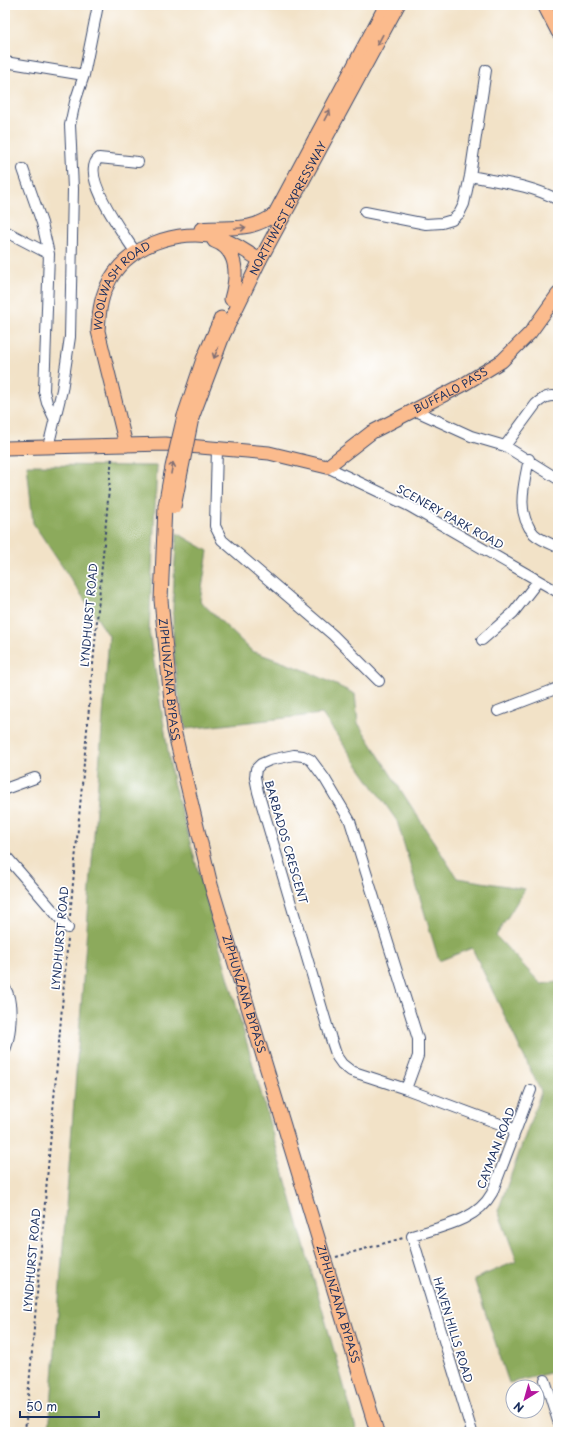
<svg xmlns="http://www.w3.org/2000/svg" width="563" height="1437" viewBox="0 0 563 1437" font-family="'Playpen Sans',sans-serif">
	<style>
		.forest { fill: #8caa5c; stroke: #546c5d }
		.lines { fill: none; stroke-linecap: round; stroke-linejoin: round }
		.minor-casing { stroke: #3b4a6e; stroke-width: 12 }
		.major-casing { stroke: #3b4a6e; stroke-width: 15 }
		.path { stroke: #3b4a6e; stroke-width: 2; stroke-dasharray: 3 3; stroke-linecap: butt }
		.minor { stroke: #fff; stroke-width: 10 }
		.major { stroke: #fbbb8d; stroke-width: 13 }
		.major-bridge-casing { stroke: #3b4a6e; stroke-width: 15; stroke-linecap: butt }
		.major-bridge { stroke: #fbbb8d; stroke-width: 13 }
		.oneway { stroke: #806e73 }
		.labels { text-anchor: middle; stroke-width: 3.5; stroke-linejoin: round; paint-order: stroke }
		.street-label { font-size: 11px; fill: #1b2f5e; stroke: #fff }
	</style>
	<rect width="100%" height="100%" fill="#fff"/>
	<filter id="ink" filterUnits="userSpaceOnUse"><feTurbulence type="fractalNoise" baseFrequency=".025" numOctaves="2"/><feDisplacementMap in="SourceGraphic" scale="8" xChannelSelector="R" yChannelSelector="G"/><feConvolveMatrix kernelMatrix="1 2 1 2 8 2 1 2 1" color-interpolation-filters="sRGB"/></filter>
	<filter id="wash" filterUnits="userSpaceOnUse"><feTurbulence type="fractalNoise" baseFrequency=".012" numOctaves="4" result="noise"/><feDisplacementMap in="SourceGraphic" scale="16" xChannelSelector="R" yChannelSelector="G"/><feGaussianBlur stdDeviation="0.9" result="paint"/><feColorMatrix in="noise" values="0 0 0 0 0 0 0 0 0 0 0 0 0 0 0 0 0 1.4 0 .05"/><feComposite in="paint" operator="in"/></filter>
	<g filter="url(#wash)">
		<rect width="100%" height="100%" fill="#f2e2c7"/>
		<path class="forest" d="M27,465L157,466L149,631L173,782L357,1432H49L109,636L33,523Z
			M177,533L208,551L200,601L252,651L307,671L355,694L358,723L457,878L525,889L496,936L541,984L558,982V1371L509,1383L474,1279L517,1261L498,1211L541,1092L472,948L439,961L397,821L322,714L186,729C184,716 180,703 178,690C170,638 173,585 177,533Z"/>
	</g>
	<g filter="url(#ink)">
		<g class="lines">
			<defs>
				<path id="minor" d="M5,62L84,75
					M23,169L42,223L49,254L44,391L47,403L54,418
					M470,176C499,182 532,185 558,200
					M365,212L426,224L442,223L452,220L459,214L464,204L470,176L486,70
					M5,231L49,254
					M136,253C125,236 78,174 99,158L138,162
					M414,410L471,436L505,446L558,479
					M505,446L536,404C543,398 549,394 558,397
					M48,447L62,390L70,337L73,189L70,125L75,102L84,75L98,5
					M217,448L215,526L222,540L333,635L379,681
					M529,459C524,484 515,513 534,534C539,539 551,544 558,547
					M327,467L409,506L558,592
					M482,640L513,613L538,581
					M498,711L558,688
					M5,789L35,778
					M5,855L68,928
					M5,988C14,1002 11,1035 5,1050
					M406,1089L418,1056V1039L350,821L325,779L311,760L303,756L294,755L270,760L261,764L256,769L255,777L258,792L331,1039L337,1057L342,1064L351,1071L406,1089L516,1130
					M545,1380L558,1421
					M472,1432L412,1236C440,1227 477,1221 492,1193L531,1090"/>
				<g id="major">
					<path d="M544,5L558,32"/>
					<path d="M272,219L386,5"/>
					<path d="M201,229C230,226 249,233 275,214"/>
					<path d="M214,241C240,250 237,278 231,299"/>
					<path d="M184,416L203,359L221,318"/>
					<path id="s1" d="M192,418L223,336L260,260L398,5"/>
					<path id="s2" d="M126,445L98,331C99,315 100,300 107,286C124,246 179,227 219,238C234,242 246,252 260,260"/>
					<path id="s3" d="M5,448L165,444L269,453L327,467L372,432L461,386L502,361L530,333L558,294"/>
					<path id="s4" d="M165,506L161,600L174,730L211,885L377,1432"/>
				</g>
			</defs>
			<use href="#minor" class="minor-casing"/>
			<use href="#major" class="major-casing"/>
			<path class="path" d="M70,916L112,456
				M336,1257L403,1238
				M25,1432L68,938"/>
			<use href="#minor" class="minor"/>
			<use href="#major" class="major"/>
			<defs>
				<path id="major-bridge" d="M165,506L172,467L184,416
					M174,507L192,418"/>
			</defs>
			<use href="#major-bridge" class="major-bridge-casing"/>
			<use href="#major-bridge" class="major-bridge"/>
		</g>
		<defs><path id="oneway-shaft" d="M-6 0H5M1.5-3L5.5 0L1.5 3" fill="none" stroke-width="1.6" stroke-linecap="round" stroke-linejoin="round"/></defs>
		<g class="oneway">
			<use href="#oneway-shaft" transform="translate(380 40) rotate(118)"/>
			<use href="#oneway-shaft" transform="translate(327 115) rotate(-62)"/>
			<use href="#oneway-shaft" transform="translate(240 228) rotate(-5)"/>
			<use href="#oneway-shaft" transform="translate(216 353) rotate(112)"/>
			<use href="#oneway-shaft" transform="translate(172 468) rotate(-80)"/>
		</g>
	</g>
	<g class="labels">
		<g class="street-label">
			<text dy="4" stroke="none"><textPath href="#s1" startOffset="231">NORTHWEST EXPRESSWAY</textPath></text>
			<text dy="4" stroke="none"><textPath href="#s2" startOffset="171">WOOLWASH ROAD</textPath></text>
			<text dy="4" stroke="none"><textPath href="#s3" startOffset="470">BUFFALO PASS</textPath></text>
			<text transform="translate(450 517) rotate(29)" y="4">SCENERY PARK ROAD</text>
			<text transform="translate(89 615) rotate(-85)" y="4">LYNDHURST ROAD</text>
			<text dy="4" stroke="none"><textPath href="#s4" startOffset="174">ZIPHUNZANA BYPASS</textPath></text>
			<text transform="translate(286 842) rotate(74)" y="4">BARBADOS CRESCENT</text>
			<text transform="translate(60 938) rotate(-85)" y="4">LYNDHURST ROAD</text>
			<text dy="4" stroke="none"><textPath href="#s4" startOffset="498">ZIPHUNZANA BYPASS</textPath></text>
			<text transform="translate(496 1148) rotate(-69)" y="4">CAYMAN ROAD</text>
			<text transform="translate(32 1260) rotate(-85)" y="4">LYNDHURST ROAD</text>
			<text dy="4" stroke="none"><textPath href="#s4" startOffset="822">ZIPHUNZANA BYPASS</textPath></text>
			<text transform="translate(453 1330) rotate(73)" y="4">HAVEN HILLS ROAD</text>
		</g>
	</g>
	<rect width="563" height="1437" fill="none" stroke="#fff" stroke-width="20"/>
	<g transform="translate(525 1399) rotate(217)"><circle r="19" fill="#ffffff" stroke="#a4acbf"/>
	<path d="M0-3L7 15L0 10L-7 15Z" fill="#b5179e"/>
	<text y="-6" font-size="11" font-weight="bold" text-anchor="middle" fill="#1b2f5e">N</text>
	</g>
	<path d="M20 1411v6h79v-6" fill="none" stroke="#1b2f5e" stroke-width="2"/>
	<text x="26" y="1411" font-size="12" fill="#1b2f5e" stroke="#ffffff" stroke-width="3" paint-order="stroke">50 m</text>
</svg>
